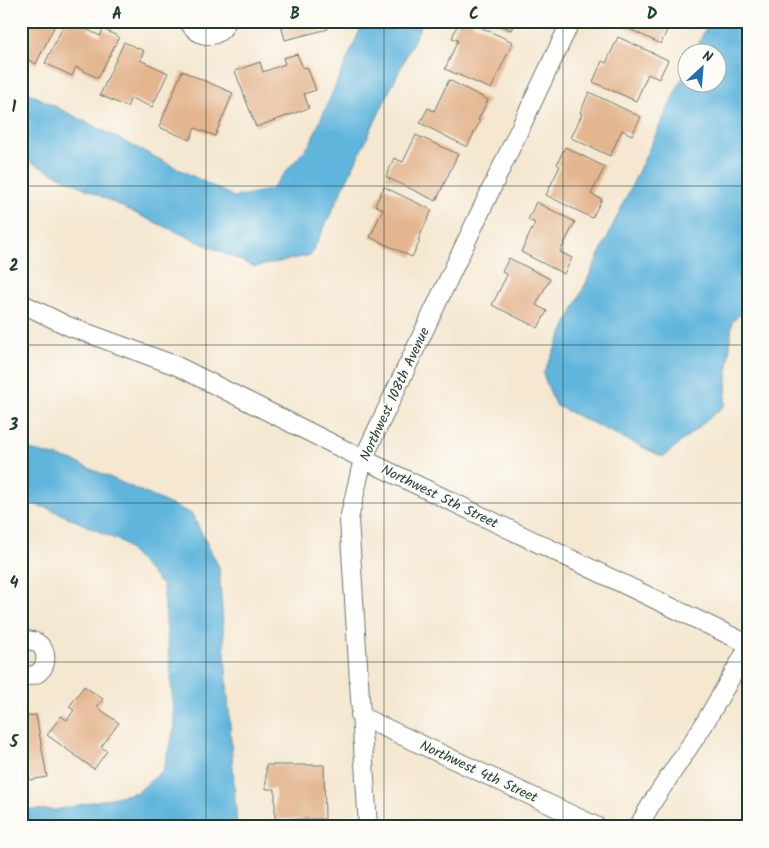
<svg xmlns="http://www.w3.org/2000/svg" width="769" height="848" viewBox="0 0 769 848" font-family="Kalam,sans-serif">
	<style>
		.water { fill: #60b5dd; stroke: #407988 }
		.building { fill: #e4b690 }
		.lines { fill: none; stroke-linecap: round; stroke-linejoin: round }
		.minor-casing { stroke: #6a786b; stroke-width: 20 }
		.minor { stroke: #fff; stroke-width: 18 }
		.grid { fill: none; stroke: #1f3d34; stroke-width: 1; stroke-opacity: 0.55 }
		.labels { text-anchor: middle; stroke-width: 4; stroke-linejoin: round; paint-order: stroke }
		.street-label { font-size: 14px; fill: #1f3d34; stroke: #fdfcf7 }
		.neatline { fill: none; stroke: #1f3d34; stroke-width: 2 }
		.grid-label { font-size: 16px; text-anchor: middle; font-weight: bold; fill: #1f3d34 }
	</style>
	<rect width="100%" height="100%" fill="#fdfcf7"/>
	<filter id="ink" filterUnits="userSpaceOnUse"><feTurbulence type="fractalNoise" baseFrequency=".02" numOctaves="2"/><feDisplacementMap in="SourceGraphic" scale="10" xChannelSelector="R" yChannelSelector="G"/><feConvolveMatrix kernelMatrix="1 2 1 2 8 2 1 2 1" color-interpolation-filters="sRGB"/></filter>
	<filter id="wash" filterUnits="userSpaceOnUse"><feTurbulence type="fractalNoise" baseFrequency=".0096" numOctaves="4" result="noise"/><feDisplacementMap in="SourceGraphic" scale="20" xChannelSelector="R" yChannelSelector="G"/><feGaussianBlur stdDeviation="1.12" result="paint"/><feColorMatrix in="noise" values="0 0 0 0 0 0 0 0 0 0 0 0 0 0 0 0 0 1.4 0 .05"/><feComposite in="paint" operator="in"/></filter>
	<g filter="url(#wash)">
		<rect width="100%" height="100%" fill="#f5e7d0"/>
		<path class="water" d="M364,21H423L311,255L255,267L143,217L21,157V89L234,197L270,190L310,144Z
			M709,21H748V307L732,322L725,405L663,457L555,405L543,374L686,70V82H716V52H695Z
			M21,448L71,460L192,514L219,567L237,827H21V809L56,810L138,792L163,770L175,726L163,586L122,542L50,509L21,501Z"/>
		<g id="blocks">
			<path class="building" d="M21,21H57L36,64L21,56Z
				M66,21H92L88,30L100,36L103,29L119,37L98,78L76,67L72,76L45,63Z
				M280,21H326L328,29L285,40Z
				M459,21H467L513,42L491,89L445,69L458,40L452,38Z
				M492,21H515L511,30Z
				M625,21H671L661,44L623,26Z
				M618,37L668,60L659,79L648,74L636,101L593,82L602,61L606,63Z
				M124,42L144,51L140,60L168,73L152,107L131,98L127,107L100,95Z
				M297,54L303,68L307,67L316,90L304,94L309,108L256,127L235,71L260,62L263,72L285,64L283,58Z
				M182,71L233,93L215,136L195,128L190,140L159,127Z
				M449,80L488,100L478,120L480,121L467,147L420,123L428,108L434,111Z
				M589,92L641,117L632,135L622,130L610,156L571,138L582,114L580,113Z
				M416,135L458,154L436,201L386,177L394,158L403,162Z
				M565,147L605,167L591,194L602,199L592,218L546,195L560,166L557,164Z
				M384,187L432,210L418,240L420,241L412,257L370,237L383,209L375,205Z
				M536,202L575,222L560,252L572,258L564,274L521,252L535,223L528,220Z
				M509,258L550,279L536,305L547,311L538,328L492,305L507,275L502,272Z
				M84,686L103,699L97,707L119,723L101,747L107,751L94,769L47,735L61,716L67,720L74,710L69,707Z
				M36,715L47,777L30,780L27,765L21,766V717Z
				M266,765H324L325,819H275V789H266Z"/>
		</g>
	</g>
	<g filter="url(#ink)">
		<use href="#blocks" fill-opacity="0" stroke="#6a786b" stroke-width="1"/>
		<g class="lines">
			<defs>
				<path id="minor" d="M188,21C198,39 219,41 227,21
					M21,303L68,326L177,366L363,459L748,644
					M21,641C54,634 53,683 21,675
					M360,716L598,827
					M368,827L349,519L363,459L571,21
					M638,827L653,801L703,726L748,648"/>
			</defs>
			<use href="#minor" class="minor-casing"/>
			<use href="#minor" class="minor"/>
		</g>
	</g>
	<path class="grid" d="M206,21V827M384,21V827M563,21V827M21,186H748M21,345H748M21,503H748M21,662H748"/>
	<g class="labels">
		<g class="street-label">
			<text transform="translate(394 394) rotate(-65)" y="5">Northwest 108th Avenue</text>
			<text transform="translate(440 496) rotate(26)" y="5">Northwest 5th Street</text>
			<text transform="translate(479 771) rotate(25)" y="5">Northwest 4th Street</text>
		</g>
	</g>
	<rect width="769" height="848" fill="none" stroke="#fdfcf7" stroke-width="55"/>
	<g transform="translate(702 68) rotate(26)"><circle r="24" fill="#fdfcf7" stroke="#a4b0a9"/>
	<path d="M0-4L9 19L0 12L-9 19Z" fill="#1f6fb2"/>
	<text y="-8" font-size="14" font-weight="bold" text-anchor="middle" fill="#1f3d34">N</text>
	</g>
	<rect x="28" y="28" width="714" height="792" class="neatline"/>
	<g class="grid-label">
		<text x="117" y="19">A</text>
		<text x="295" y="19">B</text>
		<text x="474" y="19">C</text>
		<text x="652" y="19">D</text>
		<text x="14" y="112">1</text>
		<text x="14" y="271">2</text>
		<text x="14" y="430">3</text>
		<text x="14" y="588">4</text>
		<text x="14" y="747">5</text>
	</g>
</svg>
